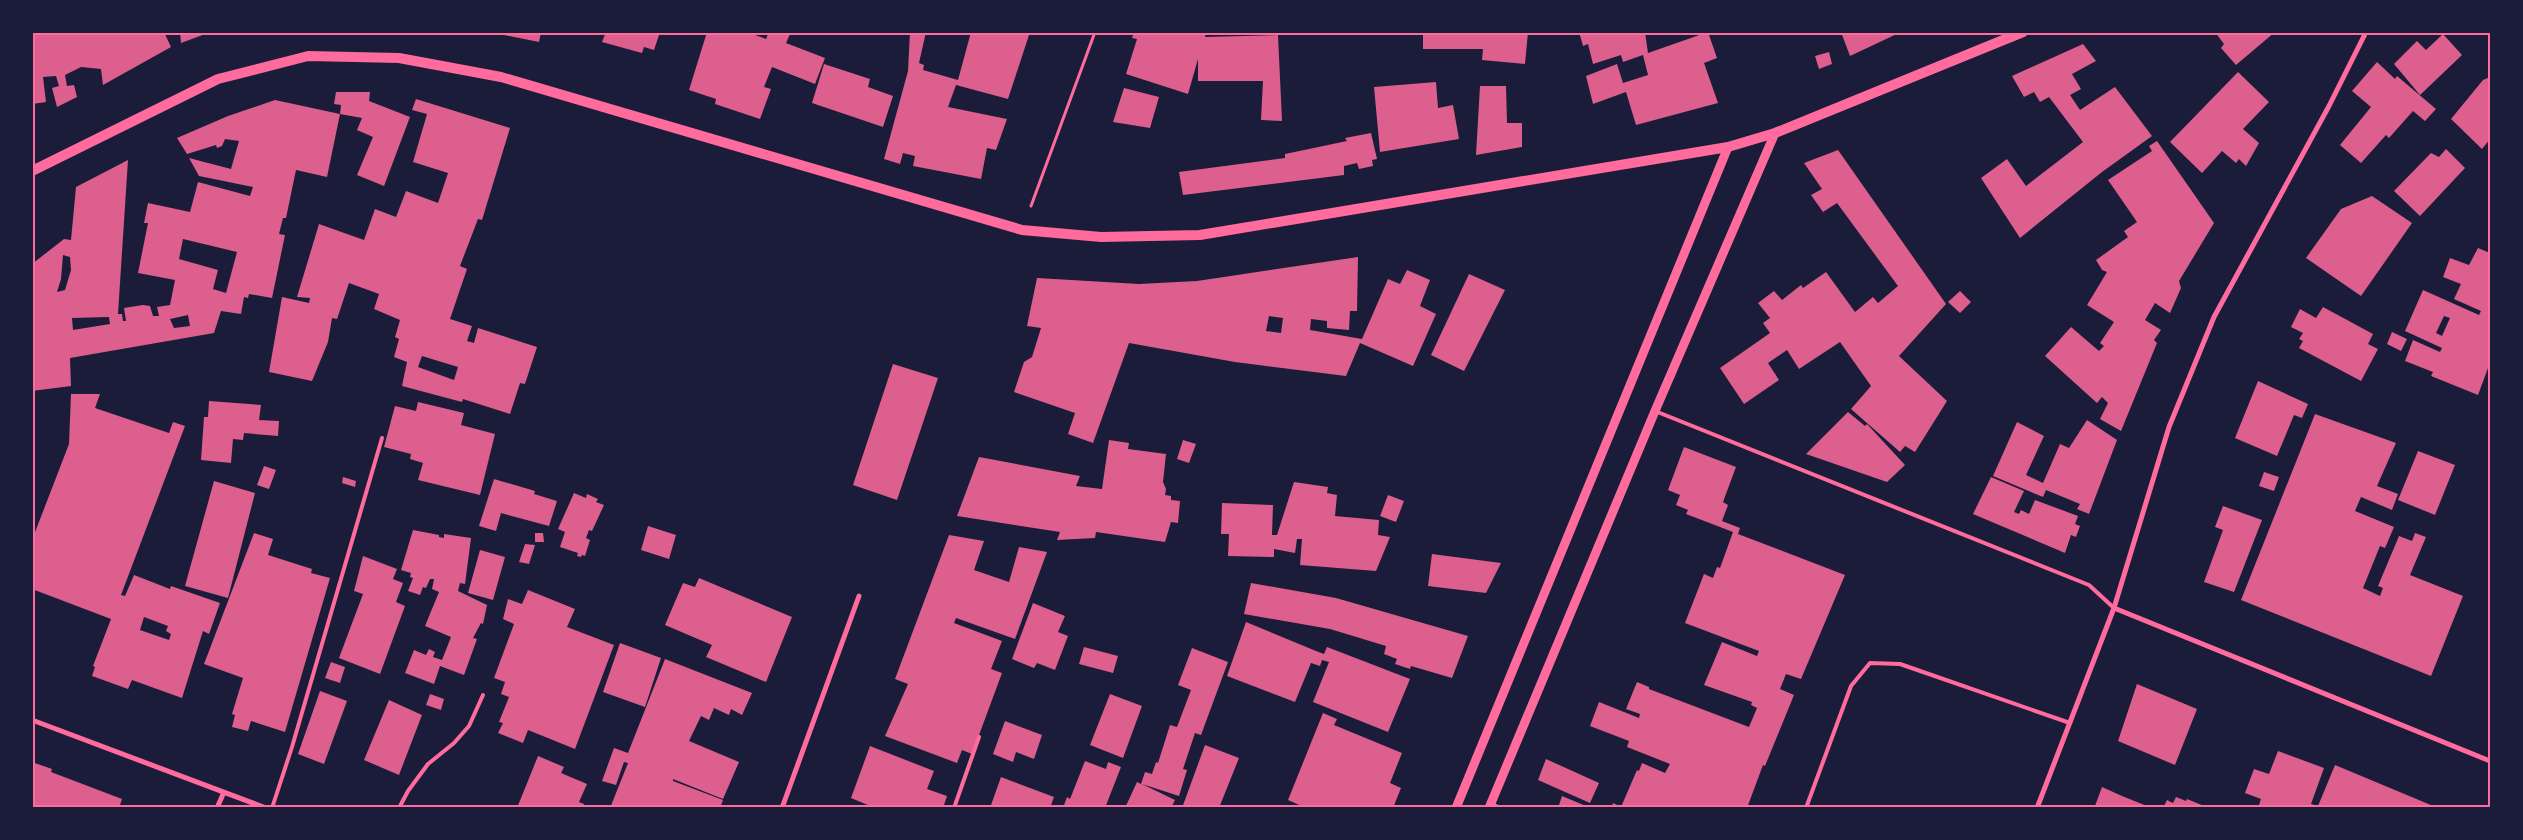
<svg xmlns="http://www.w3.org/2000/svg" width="2523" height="840" viewBox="0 0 2523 840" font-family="'Nunito Sans',sans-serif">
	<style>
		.building { fill: #dd5f8e; fill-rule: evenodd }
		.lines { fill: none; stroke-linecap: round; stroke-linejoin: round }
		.path { stroke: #ff6b9d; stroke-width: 3 }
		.service { stroke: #ff6b9d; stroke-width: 4 }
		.minor { stroke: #ff6b9d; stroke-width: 5 }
		.tertiary { stroke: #ff6b9d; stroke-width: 9 }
		.secondary { stroke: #ff6b9d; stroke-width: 10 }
		.neatline { fill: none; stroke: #ff6b9d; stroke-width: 2 }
	</style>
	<rect width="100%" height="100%" fill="#1b1b3a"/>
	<path class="building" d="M32,32H164L171,47L103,85L101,69L81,67L65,75L67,86L74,85L77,97L57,107L52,88L59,86L56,76L43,77L46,102L32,104Z
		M180,32H208V33L181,43Z
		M489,32H541L539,42Z
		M606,32H660L654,50L644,47L642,53L602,42Z
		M707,32H747L766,39L769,32H787L790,34L786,43L825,58L815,84L772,67L764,87L771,89L760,119L715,104L716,99L689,90Z
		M910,32H926L919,63L924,65L923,70L958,80L971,32H1030L1008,99L956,85L948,107L1007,119L996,150L987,148L981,179L913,166L915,156L903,153L900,164L884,159L908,71Z
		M1134,32H1206L1205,37L1278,35L1282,121L1261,120L1263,81H1198V59L1188,94L1126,74L1137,39L1132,38Z
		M1423,32H1528L1525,64L1482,60L1483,49H1423Z
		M1579,32H1645L1648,53L1708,32L1717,58L1704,63L1718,103L1636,125L1626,92L1593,104L1586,76L1617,64L1623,83L1648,75L1643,55L1623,62L1621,55L1593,64L1588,44L1583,46Z
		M1841,32H1901L1850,56Z
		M2215,32H2275L2236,65L2221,48L2224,44Z
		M2443,34L2462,55L2420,95L2394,64L2417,41L2426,50Z
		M2083,44L2096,61L2072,74L2081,89L2070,95L2080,110L2115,87L2152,136L2102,172L2020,238L1981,178L2007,159L2026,186L2083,142L2049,97L2040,102L2034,92L2024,97L2012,76Z
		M1829,52L1832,64L1819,69L1815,56Z
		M2377,62L2395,79L2397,76L2436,109L2425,121L2413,111L2389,138L2386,135L2361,163L2340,145L2371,107L2352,91Z
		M824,64L870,79L868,87L893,96L883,127L812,103Z
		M2238,72L2269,102L2243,129L2259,143L2246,166L2239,159L2236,163L2222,151L2202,173L2170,142Z
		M2490,77V139L2482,149L2451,119L2483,80Z
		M1436,82L1438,108L1453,105L1459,139L1380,152L1374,87Z
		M1480,86H1506L1507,123H1522V147L1476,155Z
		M1124,88L1159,97L1150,128L1113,122Z
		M336,92H370L369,101L410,117L384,186L357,175L373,137L357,130L362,118L340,114L327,177L296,170L286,218H283L279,234L285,235L272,298L249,294L248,298L244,297L241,314L221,311L214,333L70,358L71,386L32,391V264L64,239L71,240L76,187L128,160L118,314H122L123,321H126L124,308L143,305L150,306L153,316H159L157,307L170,305L175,280L138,273L148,223H144L148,203L190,212L198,182L250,196L253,187L199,176L189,158L231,169L239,141L225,139L222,146L217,148L216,145L187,154L177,138L228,116L275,100L340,114L341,105L334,104ZM183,239L237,252L226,293L213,289L218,270L179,259ZM63,255L70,257L71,270L65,290L57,292L61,279ZM188,315L190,326L174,328L170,319ZM109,317L110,324L73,330L72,318Z
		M416,99L510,128L482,220L478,219L460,266L467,269L450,319L472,326L467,341L474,343L478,328L537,347L525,384L520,383L510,414L463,399L462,402L402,386L407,362L394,357L399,339L395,337L400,320L374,309L379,294L349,283L337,319L332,318L328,342L312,381L269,372L282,297L309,303L310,298L297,297L319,224L364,240L375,209L396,217L406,191L438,203L448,173L413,162L427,114L412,110ZM422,356L458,367L454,380L418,367Z
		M1371,133L1377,159L1372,160L1373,166L1359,169L1357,163L1344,166V175L1183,195L1179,172L1285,158V154L1347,141L1345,138Z
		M2157,141L2214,223L2179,281L2181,288L2170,313L2155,303L2145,320L2161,330L2154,340L2157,343L2121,431L2100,419L2108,403L2102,397L2097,403L2045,356L2071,327L2099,351L2104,346L2100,343L2114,322L2087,305L2107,272L2102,270L2096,260L2128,237L2124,231L2137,222L2108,180L2152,151L2149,146Z
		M2446,149L2465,168L2420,216L2394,191L2431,153L2439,157Z
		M1838,150L1946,304L1899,356L1947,401L1915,452L1905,446L1900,452L1851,409L1871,386L1840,342L1799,369L1787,350L1768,363L1779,380L1744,404L1720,368L1770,333L1763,323L1770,318L1758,303L1774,291L1782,300L1801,285L1803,288L1826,272L1855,312L1873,297L1878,303L1898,286L1837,203L1823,212L1811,195L1822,189L1804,163Z
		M2372,196L2412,223L2361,296L2306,258L2341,209Z
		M2478,248L2490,253V368H2488L2478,395L2431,376L2433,372L2405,361L2413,340L2440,352L2442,348L2405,331L2423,290L2479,315L2481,311L2454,299L2461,284L2443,277L2450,258L2469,265ZM2444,316L2450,318L2442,336L2436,333Z
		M1358,257L1357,311H1350L1349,330L1327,328V321L1311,319L1310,330L1362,339L1388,279L1400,284L1407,270L1430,280L1420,306L1436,314L1413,366L1360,343L1346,376L1235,362L1129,343L1093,443L1068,434L1075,413L1014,392L1024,362L1032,357L1041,328L1027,326L1037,278L1139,284L1197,281ZM1269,316L1283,318L1281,333L1266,331Z
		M1469,274L1505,290L1464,371L1431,355Z
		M1960,291L1971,302L1960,313L1948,302Z
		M2323,307L2373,334L2368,344L2378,349L2361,381L2299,348L2303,341L2299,339L2303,333L2291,327L2300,309L2316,318Z
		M2392,332L2407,339L2401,351L2387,344Z
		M893,364L938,378L897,500L853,485Z
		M2258,381L2308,404L2302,418L2294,415L2277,456L2235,438Z
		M71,394H100L95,408L169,433L173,422L185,426L121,595L125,596L134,575L170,589L171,586L220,603L209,634L203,631L182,698L132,680L128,689L92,676L95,667L93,666L111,619L32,589V540L69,444ZM144,617L168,626L166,631L171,634L169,640L140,630Z
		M209,401L261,405L259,420L279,421L278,436L244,433L243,440L233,439L231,463L201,460L204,417H208Z
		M418,402L464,413L461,425L495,434L480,495L418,480L423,463L410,459L411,454L384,447L395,406L416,411Z
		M1848,412L1865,426L1867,424L1905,465L1887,482L1806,454Z
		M2315,414L2396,443L2377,486L2398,494L2392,510L2361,497L2355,511L2394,527L2385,548L2380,546L2363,588L2380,596L2383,588L2378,586L2399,536L2412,541L2415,533L2426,537L2410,575L2463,596L2431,676L2241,600Z
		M2087,420L2117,440L2089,514L2077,509L2080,504L2046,490L2043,497L1993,476L2017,422L2044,436L2026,475L2043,483L2060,444L2069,448Z
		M1109,440L1129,443L1128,449L1166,454L1163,482L1166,489L1165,495L1171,496V500L1180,501L1178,523L1171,522L1165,542L1096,532L1095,538L1057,540L1060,532L957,516L979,457L1080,476L1076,486L1102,489Z
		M1183,440L1196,444L1189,463L1177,459Z
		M1684,447L1736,467L1723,502L1728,505L1722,521L1740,528L1738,534L1845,575L1801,679L1786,674L1780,689L1794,695L1765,766L1763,765L1747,808H1612L1613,803L1621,807L1637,770L1639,771L1642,763L1665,773L1670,764L1627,747L1629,741L1590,726L1599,702L1639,718L1640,714L1626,709L1637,682L1649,687V689L1749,727L1757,708L1751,705L1752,702L1704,685L1722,642L1757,656L1759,651L1685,623L1704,574L1713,578L1717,567L1720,568L1733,532L1686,514L1688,510L1676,505L1680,495L1668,490Z
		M2418,451L2455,465L2435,515L2398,500Z
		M264,466L276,470L269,489L257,485Z
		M2264,472L2279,477L2274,491L2259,486Z
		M343,477L356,481L355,487L342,483Z
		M1991,477L2024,491L2014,512L2019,514L2021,510L2029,514L2035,500L2078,516L2075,524L2080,526L2076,537L2071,535L2065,553L1973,514Z
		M494,479L535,491L534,494L557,501L549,526L501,513L496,531L479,526Z
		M214,481L255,493L228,598L185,586Z
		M1294,482L1328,487L1327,493L1337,495L1335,516L1379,520L1378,535L1390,537L1376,571L1300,565L1302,539H1297L1295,553L1274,549V557L1228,556L1229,534H1221L1222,503L1273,505L1272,535H1277Z
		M574,493L586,498L587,494L598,499L596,502L604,505L592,531L589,530L586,538L590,540L585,556L582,555L581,557L577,556L578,553L560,547L565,532L558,529Z
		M1388,495L1404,501L1396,522L1380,516Z
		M2223,506L2262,520L2234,592L2204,582L2223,530L2215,527Z
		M648,526L676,535L669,559L641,550Z
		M413,530L439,535V537L444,538V534L471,538L465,584L460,583L458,591L487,605L483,624L481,623L473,638L477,639L464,675L440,666L434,684L405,673L414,650L426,655L429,649L435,652L433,657L442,660L451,637L425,626L439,592L432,589L434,579H430L426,588L423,587L420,595L408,591L413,578L410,577L411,573L401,570Z
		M254,533L273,539L268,555L312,569L311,573L330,578L285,732L251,721L248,731L232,727L235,715L232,714L243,678L204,664Z
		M535,533H543L544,542H535Z
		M949,535L984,541L974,570L1009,582L1019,547L1047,552L1015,639L956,618L954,623L1002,641L991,669L1002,673L972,754L962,750L957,763L885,736L908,684L895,679Z
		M525,544L535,545L529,564L519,562Z
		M480,550L505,557L493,600L468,593Z
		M1432,554L1501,563L1486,593L1428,586Z
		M363,556L397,569L393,579L403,583L396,602L405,606L380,674L339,658L363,594L354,591Z
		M699,578L792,617L766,682L706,657L712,645L665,625L683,583L695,587Z
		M1251,583L1336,598L1468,636L1452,678L1411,666L1410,669L1395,664L1397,659L1384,654L1386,646L1330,629L1244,614Z
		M528,590L575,609L567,627L614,645L575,749L528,730L523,743L498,733L503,723L499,722L509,697L501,694L505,682L494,678L514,624L503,619L508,599L522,604Z
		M1033,603L1065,616L1058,632L1068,636L1055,670L1037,663L1034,668L1012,659Z
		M1246,622L1316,651L1324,654L1327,647L1410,679L1388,732L1313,702L1329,662L1322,660L1320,666L1311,663L1295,702L1227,676Z
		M620,643L661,658L645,707L603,692Z
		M1084,647L1118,656L1113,673L1079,664Z
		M1192,648L1228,662L1201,735L1195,733L1183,769L1187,770L1179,796L1142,784L1175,800L1171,808H1125L1137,782L1141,784L1145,772L1152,774L1156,762L1158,763L1170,725L1177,727L1191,690L1178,685Z
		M665,659L752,693L742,715L731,709L729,715L714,708L709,720L701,716L689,741L739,762L723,799L673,779V781L723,800L720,808H610L628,763L624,762L616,785L602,781L614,748L628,753Z
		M331,662L345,667L340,683L325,678Z
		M2137,684L2197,709L2175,765L2118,741Z
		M320,691L347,701L324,764L298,754Z
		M430,694L444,699L441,710L426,705Z
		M1110,694L1142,706L1123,758L1090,745Z
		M389,700L422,715L399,775L364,760Z
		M1323,713L1337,719L1334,725L1402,753L1390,783L1401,788L1393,808L1381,805L1380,808H1306L1288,800Z
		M1005,721L1042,735L1034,759L1016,752L1013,762L993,754Z
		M1205,745L1239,758L1219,808H1182Z
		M870,746L934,771L927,789L947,796L943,808H875L851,798Z
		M2278,751L2324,768L2311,804L2318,806L2335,765L2438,808H2258L2261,799L2245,793L2254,769L2269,774Z
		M538,756L564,767L561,773L587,784L579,802L584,804L583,808H517Z
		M1546,759L1599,783L1590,803L1538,780Z
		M1085,761L1106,769L1108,762L1121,767L1105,808H1063L1067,797L1070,799Z
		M32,762L52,769L51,772L122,799L119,808H32Z
		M1001,777L1054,797L1050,808H990Z
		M2102,787L2122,796L2152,808L2095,806Z
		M1562,796L1586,806L1585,808H1558Z
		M2176,797L2186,801L2187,799L2209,808H2163L2167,800L2173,803Z"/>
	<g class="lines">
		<path class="path" d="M1031,206L1095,32"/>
		<path class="service" d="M1655,411L2089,585L2114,608
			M1491,804L1501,808
			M272,808L292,747L382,438
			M399,808L408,791L428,764L454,743L469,726L483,695
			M954,808L979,737
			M1806,808L1851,686L1870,663L1900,664L2070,723"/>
		<path class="minor" d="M2114,608L2490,761
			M32,720L266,808
			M217,808L224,792
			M782,808L859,596
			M2037,808L2114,608L2169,427L2214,317L2329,106L2366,32"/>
		<path class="tertiary" d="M1456,808L1728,147
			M1489,808L1655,411L1775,133"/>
		<path class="secondary" d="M32,171L218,79L308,56L399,58L501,77L1022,230L1101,237L1200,235L1728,147L1775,133L2023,32"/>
	</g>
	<rect width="2523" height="840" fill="none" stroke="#1b1b3a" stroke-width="68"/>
	<rect x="34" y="34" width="2455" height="772" class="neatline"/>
</svg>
